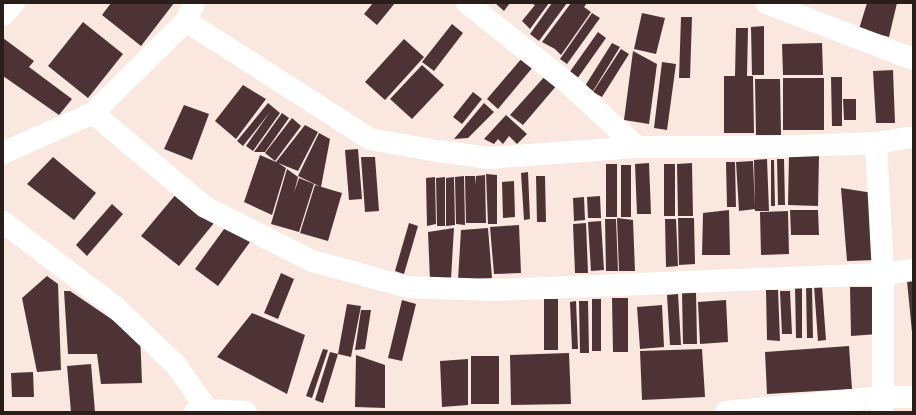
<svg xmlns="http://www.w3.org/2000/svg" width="916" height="415" viewBox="0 0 916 415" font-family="'PT Sans Narrow',sans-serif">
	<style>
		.building { fill: #4e3336 }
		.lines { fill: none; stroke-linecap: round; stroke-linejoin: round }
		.minor { stroke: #fff; stroke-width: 22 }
	</style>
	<rect width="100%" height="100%" fill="#fae7df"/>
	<path class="building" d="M111,3H174L141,46L102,15Z
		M373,3H395L377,25L364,14Z
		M495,3H510L504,11Z
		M530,3H549L530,29L522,21L535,5Z
		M552,3H567L539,41L530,34Z
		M571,3H587L584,7L591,12L561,55L555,49L542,42Z
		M867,3H897L889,37L859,29Z
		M592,13L600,18L567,64L560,59Z
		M642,13L665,18L656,54L634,49Z
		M681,17H692L690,78H679Z
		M83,22L123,54L88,98L48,66Z
		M452,24L463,33L434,71L422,62Z
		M764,26V75H752L751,27Z
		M736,28H748L747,76H753L754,133H724V76H735Z
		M598,32L606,38L577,79L569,73Z
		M3,38L34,61L29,67L72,99L59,115L3,76Z
		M404,39L424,57L385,100L365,82Z
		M612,43L620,47L593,91L585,86Z
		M822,43L823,75H783L782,44Z
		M621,49L629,54L602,97L593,92Z
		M633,51L657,64L649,124L624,120Z
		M522,58L533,67L498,109L487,99Z
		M662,62L676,64L667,130L654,128Z
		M422,65L444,85L412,119L390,99Z
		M893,70L895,123H876L873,71Z
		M546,75L557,85L523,125L510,115Z
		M831,77H842V126H832Z
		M783,78H824V130H783Z
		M755,79H780L781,135H756Z
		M243,85L266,99L236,139L215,121Z
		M473,92L482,99L462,124L453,117Z
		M843,99H856V120H844Z
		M268,103L280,113L253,151L246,146L270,112L243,146L237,141Z
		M484,103L494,112L468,138L454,139Z
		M184,105L209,114L192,160L164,149Z
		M282,113L289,118L265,152H254Z
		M506,115L527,134L517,144L509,136L503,144L498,139L494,144L484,139Z
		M292,118L301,126L275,161L265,153Z
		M305,125L318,132L298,171L278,163L286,168L272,215L244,202L260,155L276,162Z
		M319,133L330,139L321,187L298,176Z
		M358,149L362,199L349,200L345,150Z
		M789,155L819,156L818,206L788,205Z
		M53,157L96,193L74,220L27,184Z
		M361,157H375L379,211L365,212Z
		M767,159L769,211H755L754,160Z
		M777,159H784L785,205H778Z
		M771,160H774L775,206H771Z
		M753,161L755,209L739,211L736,162Z
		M726,162H735L736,207H727Z
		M649,163L651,214H637L635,164Z
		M692,163L693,216H678L677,164Z
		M606,164H617V217H606Z
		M664,164H675V216H664Z
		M621,165H631V217H621Z
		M287,169L298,177L294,193L299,178L314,184L299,232L271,224Z
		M528,172L530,219L524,220L521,173Z
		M486,174L497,175V224H488Z
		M485,175L486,223H466L465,176H475L476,185V176Z
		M464,176L465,225L456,224L455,177Z
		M536,176H545L546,222H537Z
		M435,177L436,224L427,226L426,178Z
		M445,177V226H437L436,178Z
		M454,177L455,225L446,226V178Z
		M514,181L515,217L503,218L502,182Z
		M315,185L342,193L328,241L300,233Z
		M841,188L873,193L875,260L847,261Z
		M177,193L214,223L179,266L141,236Z
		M600,196L601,218H588L587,197Z
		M584,197L585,220L574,221L573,198Z
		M112,204L123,214L87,256L76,245Z
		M729,210L730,255H702L703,213Z
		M790,210H818L819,235H791Z
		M788,211L789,254L761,255L760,212Z
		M617,218L633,220L635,271H619Z
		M678,218H694L695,264L679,265Z
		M605,219H616L618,271H606Z
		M665,219H676L678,266L666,267Z
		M601,221L604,270L591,271L588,222Z
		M409,223L418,226L404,274L395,271Z
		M586,223L588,273H575L573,224Z
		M227,225L250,242L218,286L195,269Z
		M519,225L521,273L494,274L490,227Z
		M454,228L451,279L430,280L428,232Z
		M488,228L492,278L458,280L461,230Z
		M281,273L294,279L278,319L264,313Z
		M47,276L58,284L61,370L37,372L22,298Z
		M907,281H913V331L912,332Z
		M806,285H812L813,338H807Z
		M795,286H802V338H796Z
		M814,286H822L826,340L818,341Z
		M850,287H876L878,334L851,336Z
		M766,290H778L780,341L767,340Z
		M64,291H70L129,331L140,332L142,383L101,384L97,354H68Z
		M780,291H790L792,334H782Z
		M682,292H696L697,344H683Z
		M678,294L681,345H670L667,295Z
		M612,298H628V352H613Z
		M544,299H558V350H544Z
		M592,299H601V351H592Z
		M402,300L416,304L402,361L388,358Z
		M726,300L728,342L700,344L698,302Z
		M576,301L578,349H572L570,302Z
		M579,301H588L589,353H580Z
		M347,304L361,306L351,357L338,354Z
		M662,305L664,347L640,349L637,307Z
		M361,310H371L365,349L355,350Z
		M252,313L305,335L287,394L217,357Z
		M849,346L852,389L767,394L765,352Z
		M323,349L328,350L312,398L306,396Z
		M702,349L705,397L642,400L640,351Z
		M330,352L338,354L323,403L315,400Z
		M569,353L571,404L511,405L510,355Z
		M356,355L385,365V408L355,407Z
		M471,356H499V404H471Z
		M468,359V405L442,407L440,361Z
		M91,364L95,412H71L67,366Z
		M33,372L34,397H12L11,373Z"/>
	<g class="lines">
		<path class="minor" d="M194,3L186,21L370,139L438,151L489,158L637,147H768L876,143
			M467,3L570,85L637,147
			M766,3L913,59
			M3,15L14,3
			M93,113L205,207L312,261L407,287L493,290L883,274L913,270
			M3,153L93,113L186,21
			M3,222L114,306L176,365L209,412
			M195,412L208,410L246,412
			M726,412L883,397V274L876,143L913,137
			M882,412L883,397H913"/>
	</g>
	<rect width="916" height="415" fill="none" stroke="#291e19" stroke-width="8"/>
</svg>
